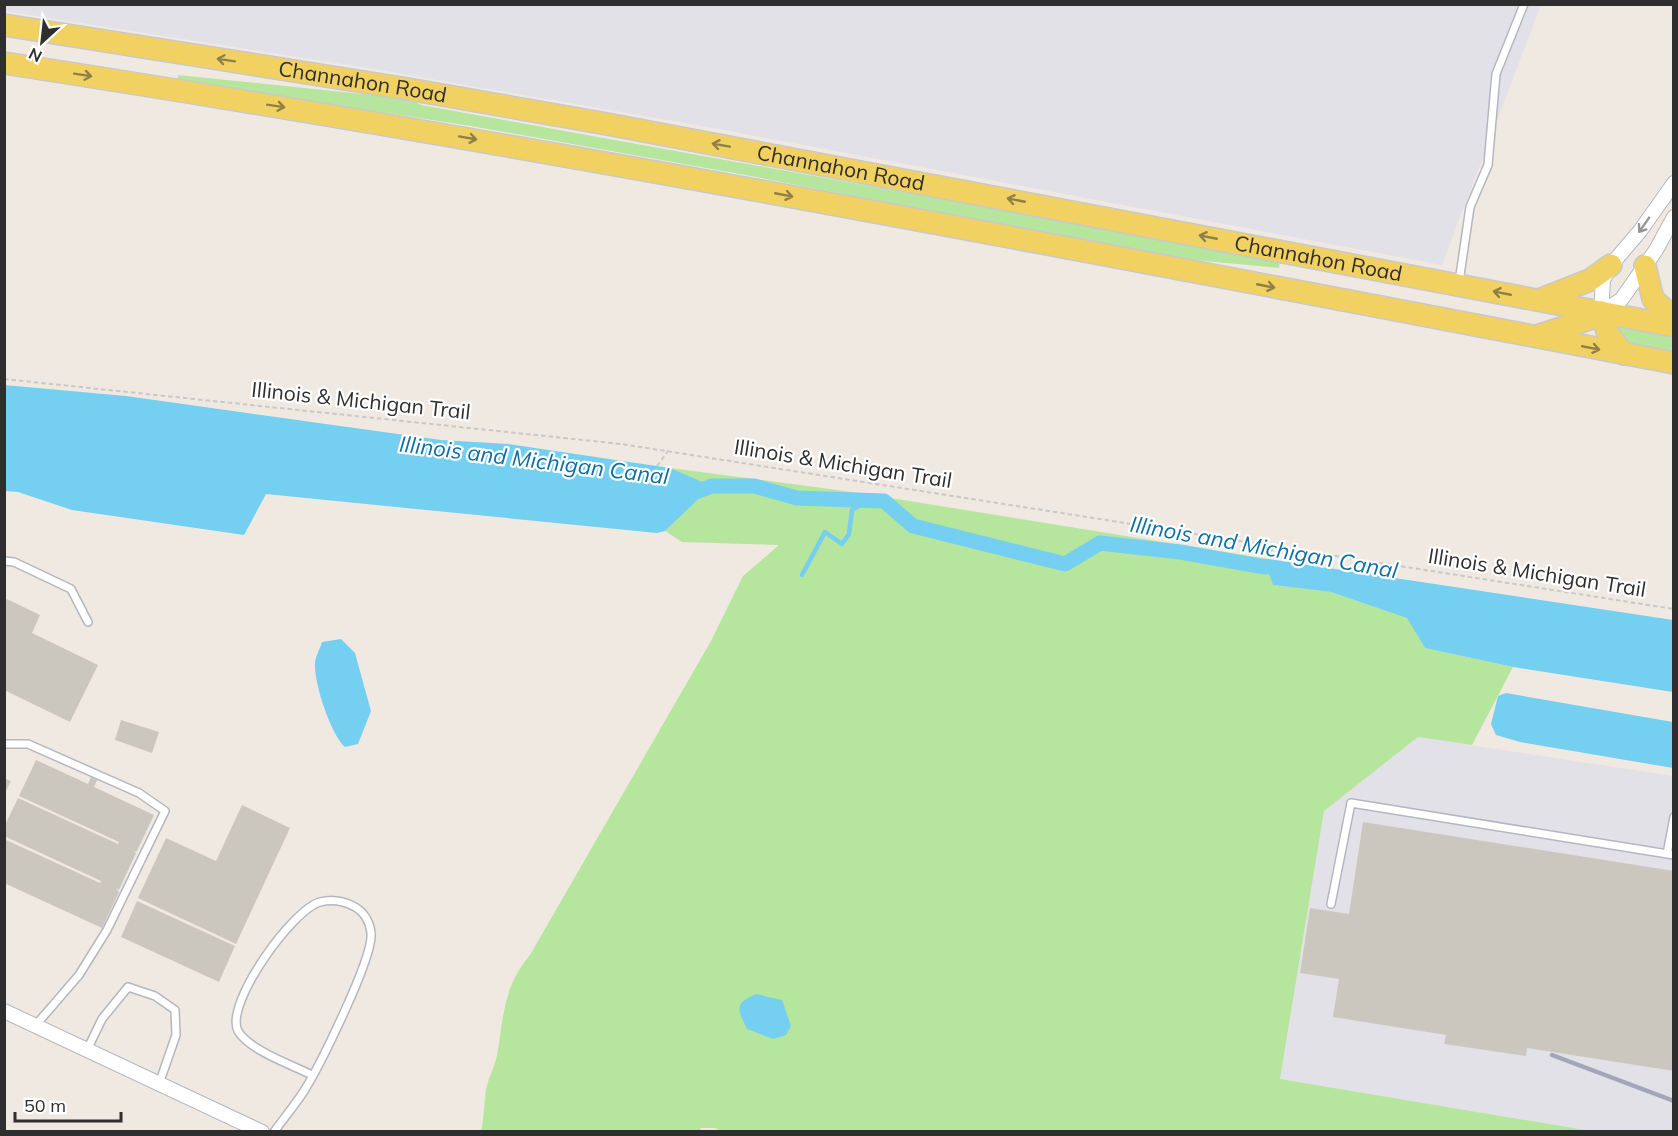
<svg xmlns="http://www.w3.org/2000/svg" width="1678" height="1136" viewBox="0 0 1678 1136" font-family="Mulish,sans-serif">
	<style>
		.industrial { fill: #e3e1e8 }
		.green { fill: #b6e59e }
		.water { fill: #75cff0 }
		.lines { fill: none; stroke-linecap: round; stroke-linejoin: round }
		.stream { stroke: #75cff0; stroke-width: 4.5 }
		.canal { stroke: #75cff0; stroke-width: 15 }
		.building { fill: #cbc7bf }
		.lane-casing { stroke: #b4b7c1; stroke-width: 10 }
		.street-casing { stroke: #b4b7c1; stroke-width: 16 }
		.primary-casing { stroke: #c9c9c9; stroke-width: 24 }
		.path { stroke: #c9c9c9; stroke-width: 2; stroke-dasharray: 4.5 3; stroke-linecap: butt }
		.lane { stroke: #fff; stroke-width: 7 }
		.street { stroke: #fff; stroke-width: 14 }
		.primary { stroke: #f2d163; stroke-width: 21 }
		.rail { stroke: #a3a6b8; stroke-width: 4.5 }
		.oneway { stroke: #908048 }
		.oneway2 { stroke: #969696 }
		.labels { text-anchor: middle; stroke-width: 4.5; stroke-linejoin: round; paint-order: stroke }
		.street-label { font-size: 21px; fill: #2e2e2e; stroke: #fff }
		.water-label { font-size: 22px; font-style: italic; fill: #0d6fa3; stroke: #fff }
	</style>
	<rect width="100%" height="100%" fill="#efe9e1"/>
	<path class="industrial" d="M4,5H1541L1442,265L702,126L368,68L5,11Z
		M1418,737L1673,776V1131H1591L1280,1079L1324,811Z"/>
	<path class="green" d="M178,75L410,99L421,105L1280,260L1279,268L1172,258L751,176L471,126L178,81Z
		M1612,323L1673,338V351L1631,344Z
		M670,468L860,493L1268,559L1248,563L1270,574L1273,585L1331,592L1408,618L1425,648L1513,667L1472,745L1418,737L1324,811L1280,1079L1591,1131L722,1132L715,1128H701L699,1132H481C484,1118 484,1104 486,1090C488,1078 495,1067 497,1055C504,1016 503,987 530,955L711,641L743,576L779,545L682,542L665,531L711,486Z"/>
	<path class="water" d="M4,385L126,396L441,440L508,444L670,468L712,486L665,531L657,533L266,494L244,535L72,510L18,492L5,491Z
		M1268,559L1673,620V692L1513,667L1425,648L1407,618L1331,592L1273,585L1269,574L1247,563Z
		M341,639L355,653L371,711L358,744L345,747C331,735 314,683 315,664C315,657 320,649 322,642Z
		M1506,693L1673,722V768L1520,742L1496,735L1491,724L1498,696Z
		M756,994L782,1000L791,1026L786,1035L773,1039L747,1029C738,1009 733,1004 756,994Z"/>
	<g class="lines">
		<path class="stream" d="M802,575L825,532L842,544L849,534L852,510L866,501"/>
		<path class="canal" d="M693,493L712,486H754L797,498L884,501L913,526L1065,564L1100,543L1180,552L1265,567"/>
	</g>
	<path class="building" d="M7,599L40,615L32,633L98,665L70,722L4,690V604Z
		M121,720L159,732L152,753L115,740Z
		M36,760L88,784L91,777L97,780L94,787L154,815L137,851L134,852L136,853L119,890L116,888L119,892L102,928L4,883V839L100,883L101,881L4,836V827L18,798L118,844L119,842L19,796Z
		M4,778L11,781L4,795Z
		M242,805L290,828L236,944L138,898L166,838L216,861Z
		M1363,822L1674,871V1071L1527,1048L1526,1056L1444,1044L1446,1035L1333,1017L1339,979L1300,973L1310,908L1349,914Z
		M137,901L235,946L219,982L121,937Z"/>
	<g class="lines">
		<defs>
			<path id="lane" d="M1459,282L1470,207L1488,165L1496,74L1524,4
				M4,561L14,562L71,589L88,622
				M4,744H28L139,793L165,811L107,930L79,975L35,1026
				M1667,854L1674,817
				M1331,904L1351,803L1674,855
				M87,1050L102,1019L128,987L155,996L175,1010L176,1035L159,1084
				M274,1132C284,1118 295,1105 304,1091C319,1067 374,957 371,933C370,922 364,912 355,907C344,901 332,899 320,902C293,909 224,1004 238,1031C249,1050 292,1065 312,1075"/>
			<path id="street" d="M1601,312L1603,280L1611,265L1640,231L1674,183
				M1601,312L1621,300L1656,250L1674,217
				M4,1011L262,1132"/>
			<g id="primary">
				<path id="s1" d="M4,25L408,89L607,124L1674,326"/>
				<path d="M4,63C563,149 1118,257 1674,363"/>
				<path d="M1645,266L1653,299L1674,318"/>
				<path d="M1539,300L1590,280L1611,265"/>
				<path d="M1601,312L1608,334L1624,354"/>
				<path d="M1537,336L1589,319L1601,312"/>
			</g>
		</defs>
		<use href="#lane" class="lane-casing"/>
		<use href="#street" class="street-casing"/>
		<use href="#primary" class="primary-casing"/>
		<path class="path" d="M4,379L621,444L1674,609
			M657,466L668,451
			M1271,547L1274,559"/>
		<use href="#lane" class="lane"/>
		<use href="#street" class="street"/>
		<use href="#primary" class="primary"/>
		<path class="rail" d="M1552,1055L1674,1101"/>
	</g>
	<defs><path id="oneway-shaft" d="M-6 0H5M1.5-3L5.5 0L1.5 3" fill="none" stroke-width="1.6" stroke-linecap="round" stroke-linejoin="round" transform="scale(1.5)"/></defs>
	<g class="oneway">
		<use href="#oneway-shaft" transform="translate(226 60) rotate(-171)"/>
		<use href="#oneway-shaft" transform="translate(83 75) rotate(9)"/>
		<use href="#oneway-shaft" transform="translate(276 106) rotate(9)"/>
		<use href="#oneway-shaft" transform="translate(468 138) rotate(10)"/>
		<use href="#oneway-shaft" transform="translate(721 145) rotate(-170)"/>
		<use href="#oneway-shaft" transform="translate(784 195) rotate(11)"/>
		<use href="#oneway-shaft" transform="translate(1016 200) rotate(-169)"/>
		<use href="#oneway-shaft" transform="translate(1208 237) rotate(-169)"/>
		<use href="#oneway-shaft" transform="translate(1266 286) rotate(11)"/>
		<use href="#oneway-shaft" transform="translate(1502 293) rotate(-169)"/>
		<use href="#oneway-shaft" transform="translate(1591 348) rotate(11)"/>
	</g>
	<use class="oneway2" href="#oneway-shaft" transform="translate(1644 225) rotate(125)"/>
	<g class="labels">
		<g class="street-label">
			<text dy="7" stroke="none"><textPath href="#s1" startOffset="363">Channahon Road</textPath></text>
			<text dy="7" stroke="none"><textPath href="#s1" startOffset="849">Channahon Road</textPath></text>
			<text dy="7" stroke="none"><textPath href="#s1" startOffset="1335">Channahon Road</textPath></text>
			<text transform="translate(361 401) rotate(6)" y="7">Illinois &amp; Michigan Trail</text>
			<text transform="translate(843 464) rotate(9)" y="7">Illinois &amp; Michigan Trail</text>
			<text transform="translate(1537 573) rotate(9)" y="7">Illinois &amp; Michigan Trail</text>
		</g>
		<g class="water-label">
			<text transform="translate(534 460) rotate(7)" y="8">Illinois and Michigan Canal</text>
			<text transform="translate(1264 547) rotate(10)" y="8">Illinois and Michigan Canal</text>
		</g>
	</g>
	<rect width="1678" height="1136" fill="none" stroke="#2e2e2e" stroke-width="12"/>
	<g transform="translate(42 42) rotate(207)" stroke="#ffffff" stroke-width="4.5" paint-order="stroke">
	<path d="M0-4.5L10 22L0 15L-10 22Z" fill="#2e2e2e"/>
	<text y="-9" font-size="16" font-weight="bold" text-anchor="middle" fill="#2e2e2e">N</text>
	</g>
	<path d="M15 1112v9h106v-9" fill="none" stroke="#2e2e2e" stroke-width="3"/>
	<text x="24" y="1112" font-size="18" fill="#2e2e2e" stroke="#ffffff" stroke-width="4.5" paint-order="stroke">50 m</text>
</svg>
